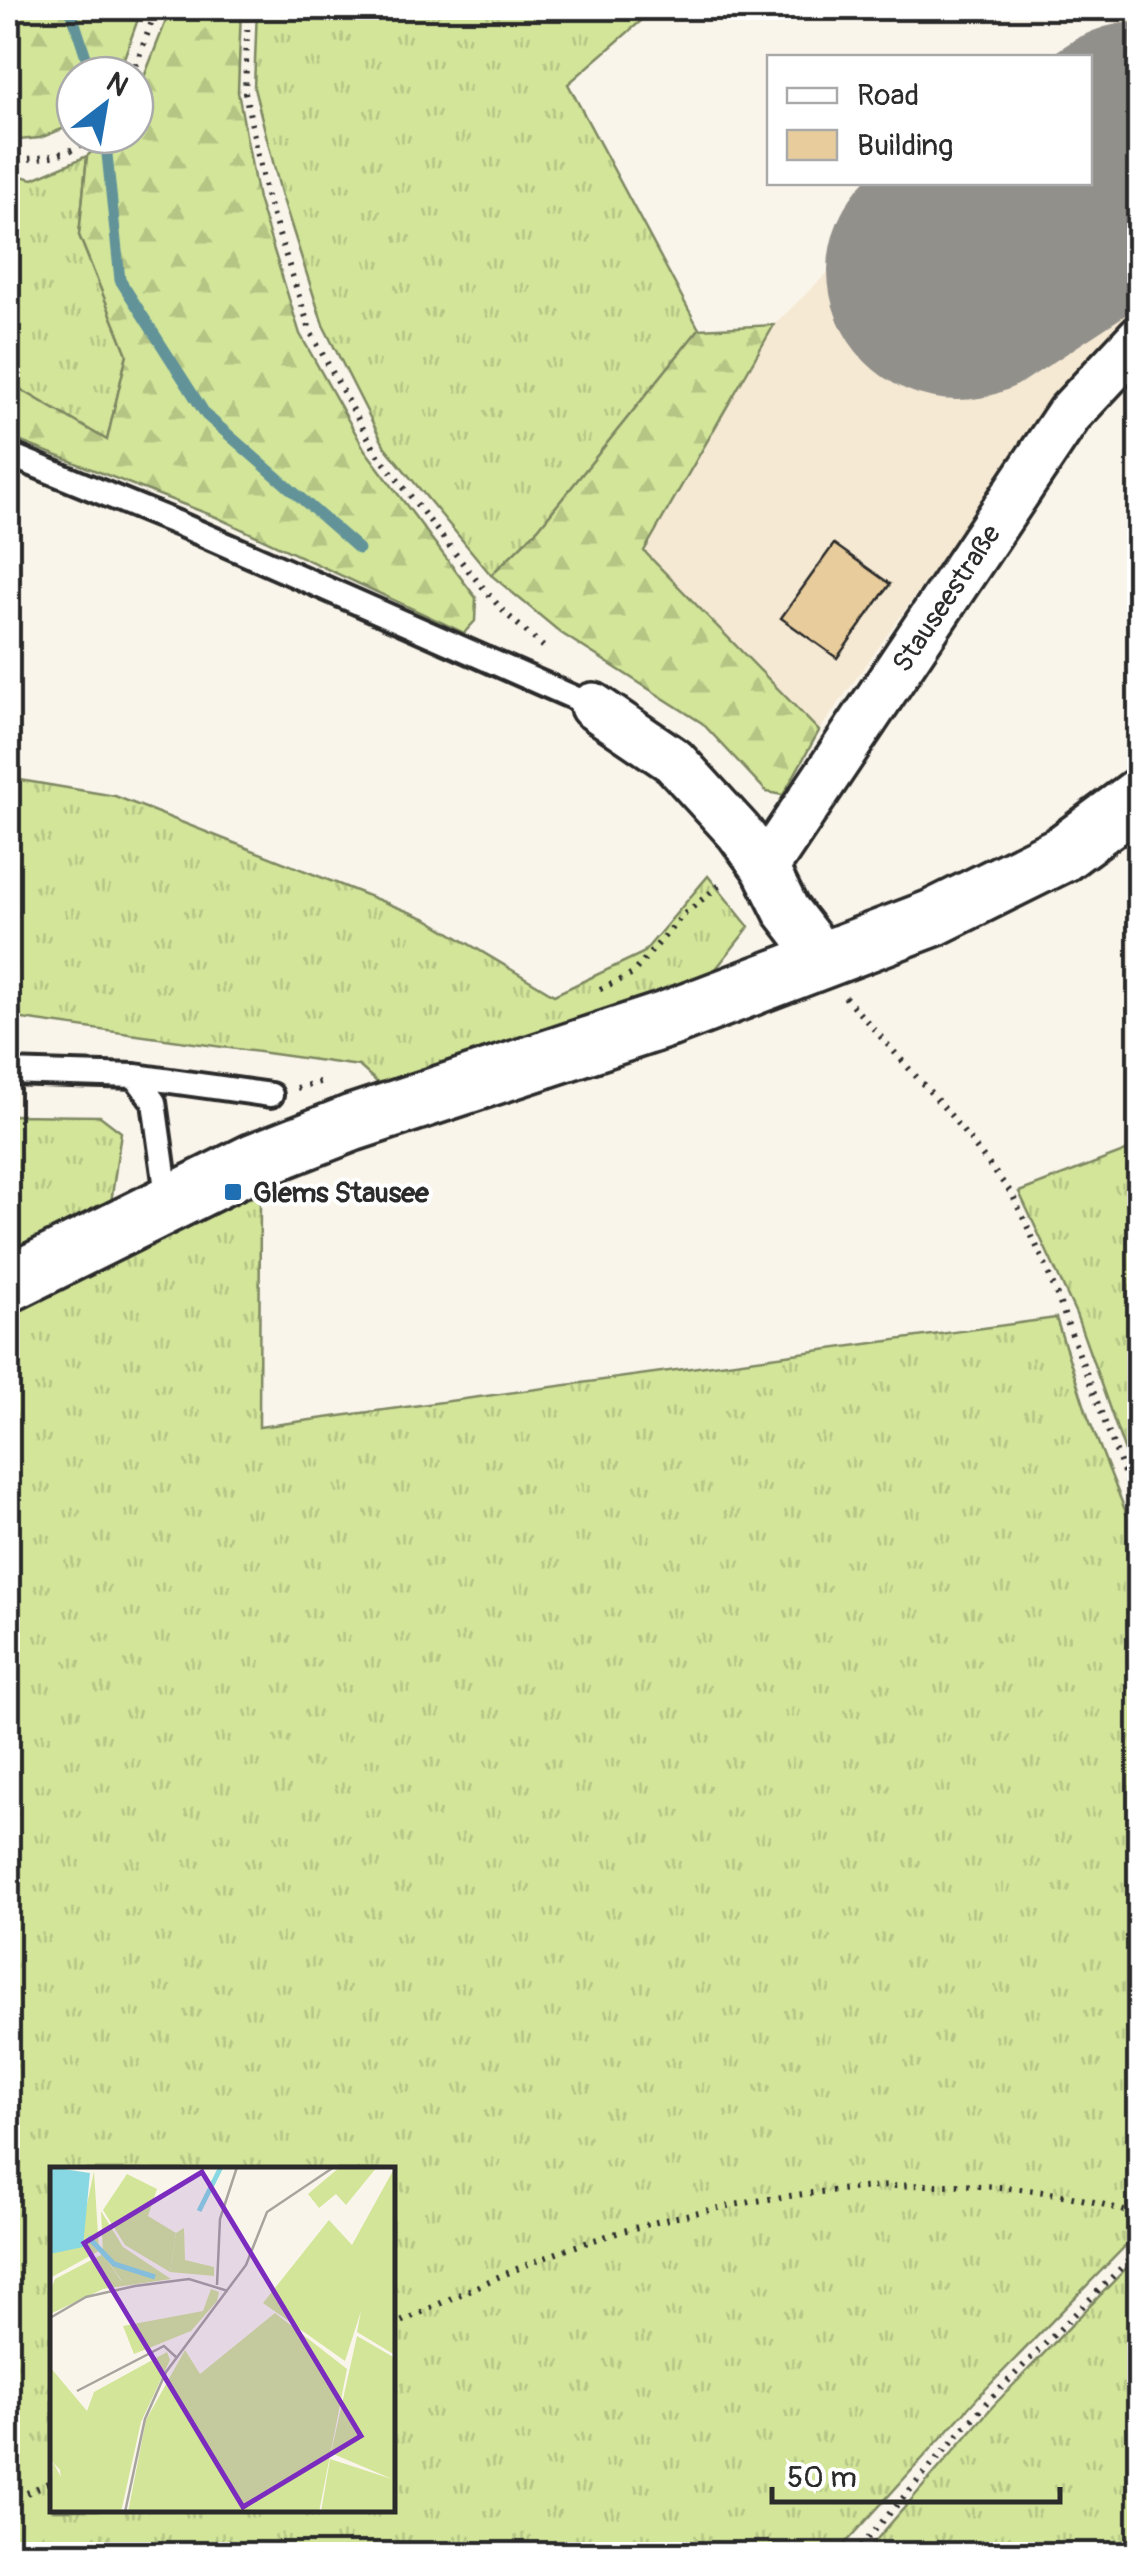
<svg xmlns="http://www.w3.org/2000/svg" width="1147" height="2562" viewBox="0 0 1147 2562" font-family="Pangolin,sans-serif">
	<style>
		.built { fill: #f5e9d3 }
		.grass { fill: url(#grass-tufts); stroke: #7e8862; stroke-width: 2.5; fill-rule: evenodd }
		.forest { fill: url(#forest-firs); stroke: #7e8862; stroke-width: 2.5 }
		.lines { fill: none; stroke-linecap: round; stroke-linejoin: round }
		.stream { stroke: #629399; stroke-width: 11 }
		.runway { stroke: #92908b; stroke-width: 258 }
		.building { fill: #e8cc9c; stroke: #2b2b2b; stroke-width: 2.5 }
		.service-casing { stroke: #2b2b2b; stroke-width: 30 }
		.minor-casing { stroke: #2b2b2b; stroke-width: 52 }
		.tertiary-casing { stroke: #2b2b2b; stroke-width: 62 }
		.path { stroke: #2b2b2b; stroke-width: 6; stroke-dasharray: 2.5 8; stroke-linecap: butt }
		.service { stroke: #fff; stroke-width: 22 }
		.minor { stroke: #fff; stroke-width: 45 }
		.tertiary { stroke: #fff; stroke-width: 55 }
		.poi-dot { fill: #1f6fb2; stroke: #fff; stroke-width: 4 }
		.labels { text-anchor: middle; stroke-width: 8; stroke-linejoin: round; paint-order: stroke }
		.street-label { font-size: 28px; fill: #2b2b2b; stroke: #fff }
		.poi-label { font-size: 28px; font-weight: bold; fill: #2b2b2b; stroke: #fff; text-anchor: start }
		.inset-river { fill: none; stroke: #87d8e2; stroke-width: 5 }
		.inset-road { fill: none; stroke: #a7a49e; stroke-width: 2.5 }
		.view { fill: #7b2cbf; fill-opacity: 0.15; stroke: #7b2cbf; stroke-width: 5 }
		.inset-edge { fill: none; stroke: #2b2b2b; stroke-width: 5 }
	</style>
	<defs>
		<pattern id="grass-tufts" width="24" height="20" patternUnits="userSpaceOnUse" patternTransform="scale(2.5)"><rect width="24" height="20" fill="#d2e599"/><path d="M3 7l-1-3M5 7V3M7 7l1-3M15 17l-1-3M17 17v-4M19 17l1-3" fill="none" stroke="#b4c584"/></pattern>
		<pattern id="forest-firs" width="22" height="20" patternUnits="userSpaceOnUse" patternTransform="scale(2.5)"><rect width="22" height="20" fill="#d2e599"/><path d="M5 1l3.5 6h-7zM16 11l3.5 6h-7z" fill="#b4c584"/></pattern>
	</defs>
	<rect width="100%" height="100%" fill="#faf5eb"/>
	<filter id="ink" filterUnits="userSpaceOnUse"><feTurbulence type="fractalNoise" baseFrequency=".01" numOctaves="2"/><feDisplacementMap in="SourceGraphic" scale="20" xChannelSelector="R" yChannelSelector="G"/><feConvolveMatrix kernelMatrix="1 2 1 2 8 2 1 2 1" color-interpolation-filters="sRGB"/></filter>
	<g filter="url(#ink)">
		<path class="built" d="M1139,8V304L1047,410L819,731L644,551L774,325L919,183L1090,182V58L1060,57Z"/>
		<path class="grass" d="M257,8H656L568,84L699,329L538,529L491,575L385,447L323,325L281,193L254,88Z
			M87,156L79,235L127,354L107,441L8,382V173L33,179Z
			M8,778L115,796L427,919L554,995L643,953L708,876L749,927L700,989L386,1090L359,1066L8,1017Z
			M8,1115L100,1116L121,1132L111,1203L8,1254Z
			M1139,1146H1140L1139,1491L1076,1314L1019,1192Z
			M260,1196L259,1427L1056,1318L1088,1417L1139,1545V2232L979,2396L836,2554H8V1312L221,1203ZM52,2170H392V2510H52Z
			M1139,2255V2554H864L993,2406Z"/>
		<path class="forest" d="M23,8H142L118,75H75V124L40,138L8,141V17Z
			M171,8H241L238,92L258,199L300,334L365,450L476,598L475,621L464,633L216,517L8,437V382L107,440L127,354L79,235L87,156L109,135H135V100Z
			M774,325L644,551L819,731L783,795L767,792L702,723L561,633L491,575L538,529L699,329Z"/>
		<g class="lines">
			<path class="stream" d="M70,8L92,75
				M105,135L120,280L206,415L359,549"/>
			<path class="runway" d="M957,271L1140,151"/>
		</g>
		<path class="building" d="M834,544L890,584L837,658L781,618Z"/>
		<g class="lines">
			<defs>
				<path id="service" d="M8,454L179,524L593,706
					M8,1072L135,1076L154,1102L168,1203
					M135,1076L271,1095"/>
				<g id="minor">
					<path d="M593,706L674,761L739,832L765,868L786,910L824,959"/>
					<path id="s1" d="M765,868L1069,414L1140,338"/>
				</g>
				<path id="tertiary" d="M8,1284L255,1161L352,1123L668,1019L933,918L1062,854L1140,796"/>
			</defs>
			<use href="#service" class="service-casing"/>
			<use href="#minor" class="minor-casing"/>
			<use href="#tertiary" class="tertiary-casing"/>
			<path class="path" d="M248,8L245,92L266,195L311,333L376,452L468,570L504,612L548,651
				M132,75L157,8
				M8,159C35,160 73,157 93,135
				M600,989L631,975L683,915L725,881
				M845,997L948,1112L1012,1194L1045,1264L1140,1515
				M297,1088L323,1081
				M392,2326C457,2296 521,2264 588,2242C738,2192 990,2156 1140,2217
				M8,2502L52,2481
				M854,2554L987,2402L1140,2249"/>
			<use href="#service" class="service"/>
			<use href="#minor" class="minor"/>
			<use href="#tertiary" class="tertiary"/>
		</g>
	</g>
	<rect class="poi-dot" x="223" y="1182" width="20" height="20" rx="5"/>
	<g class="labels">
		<g class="street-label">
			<text dy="10" stroke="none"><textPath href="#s1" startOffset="325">Stauseestraße</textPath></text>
		</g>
		<g class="poi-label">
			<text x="253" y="1202">Glems Stausee</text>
		</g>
	</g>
	<g transform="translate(50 2167)">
		<rect width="345" height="345" fill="#faf5eb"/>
		<path d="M290,0H327L296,38L286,27L269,41L258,27ZM345,0V188L307,165L311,144L295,194L213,136L279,53L302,78ZM77,7L107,22L98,49L126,66L120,105L75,78L53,43ZM53,87L72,115L0,125L5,112ZM161,122L169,125L167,134L141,164L84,187L73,159L153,144ZM225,146L297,202L269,345H78L96,253L135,183L150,207ZM307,169L345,191V345H271L280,292L342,312L281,286ZM117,185L120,193L91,255L71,345H14L10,303L0,292V200L37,244L44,225Z" fill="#d2e599"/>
		<path d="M44,4L49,84L0,111V87L32,61ZM51,44L73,80L121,112L53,122L0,147V125L7,121L72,114L53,87ZM134,61L135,93L164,100V109L120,105L126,66ZM3,295L14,316V345H0Z" fill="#d2e599"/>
		<path d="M0,0L40,6L33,80L0,87Z" fill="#87d8e2"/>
		<path class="inset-river" d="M149,44L171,0M38,70L64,97L105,110"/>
		<path class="inset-road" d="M167,118L170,52L187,0M0,151L36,130L85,119L139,112L178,124M27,224L114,179L126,190M75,345L95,252L116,205L196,98L217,45L284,0"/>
		<path class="view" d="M152,5L311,269L193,340L34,76Z"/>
		<rect width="345" height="345" class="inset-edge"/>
	</g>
	<rect width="1147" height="2562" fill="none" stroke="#fff" stroke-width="40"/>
	<rect x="20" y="20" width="1107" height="2522" fill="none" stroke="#2b2b2b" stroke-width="4" filter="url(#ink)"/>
	<rect x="767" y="55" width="325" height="130" fill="#ffffff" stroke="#aaaaaa" stroke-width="2.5"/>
	<rect x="787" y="88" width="50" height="15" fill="#ffffff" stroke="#aaaaaa" stroke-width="2.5"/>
	<text x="857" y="105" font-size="30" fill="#2b2b2b">Road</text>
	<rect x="787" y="130" width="50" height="30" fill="#e8cc9c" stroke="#aaaaaa" stroke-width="2.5"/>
	<text x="857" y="155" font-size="30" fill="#2b2b2b">Building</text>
	<g transform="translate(105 105) rotate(31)"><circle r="48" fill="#ffffff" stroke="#aaaaaa" stroke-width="2.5"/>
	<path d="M0-8L18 38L0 25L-18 38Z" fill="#1f6fb2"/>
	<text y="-15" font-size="28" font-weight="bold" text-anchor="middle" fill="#2b2b2b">N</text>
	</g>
	<path d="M772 2487v15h288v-15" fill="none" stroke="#2b2b2b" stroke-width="5"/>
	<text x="787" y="2487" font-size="30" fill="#2b2b2b" stroke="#ffffff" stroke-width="8" paint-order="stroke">50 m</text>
</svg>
